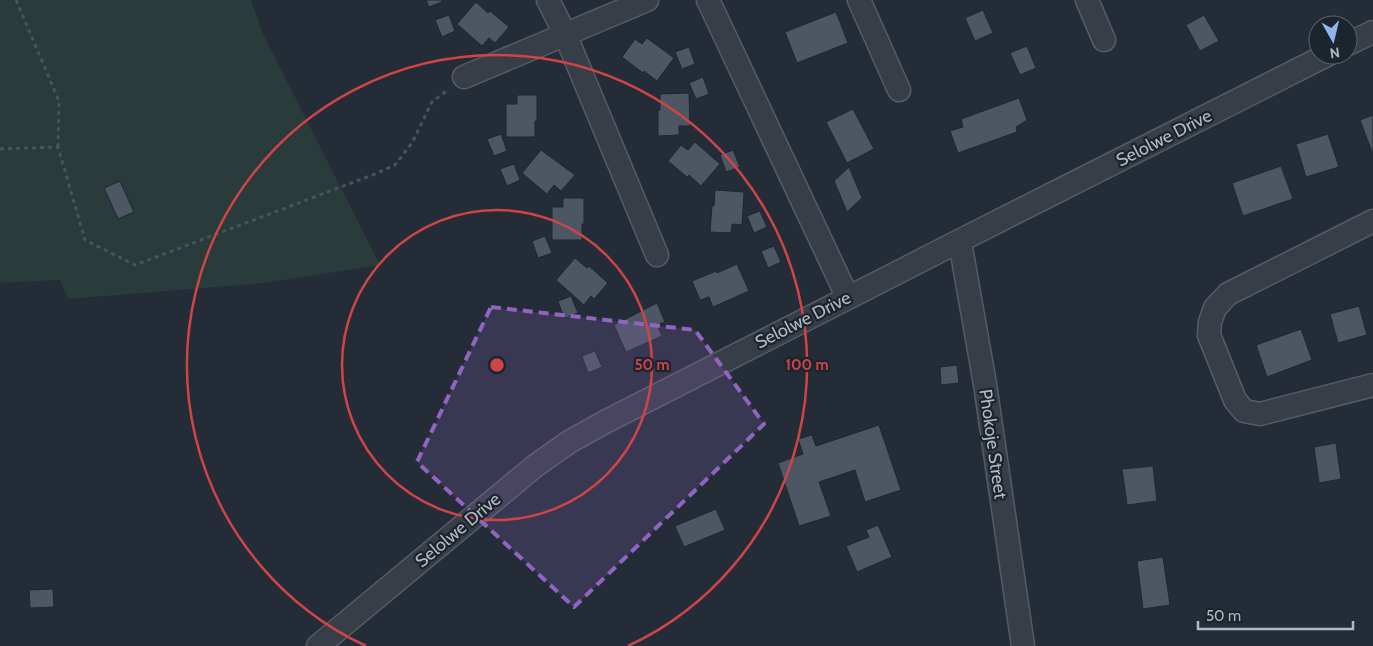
<svg xmlns="http://www.w3.org/2000/svg" width="1373" height="646" viewBox="0 0 1373 646" font-family="Cabin,sans-serif">
	<style>
		.green { fill: #293b3a }
		.building { fill: #4c5763; stroke: #1e262f }
		.lines { fill: none; stroke-linecap: round; stroke-linejoin: round }
		.minor-casing { stroke: #555c66; stroke-width: 25 }
		.path { stroke: #455658; stroke-width: 3; stroke-dasharray: 4 4; stroke-linecap: butt }
		.minor { stroke: #373e48; stroke-width: 22 }
		.marked { fill: #9164c1; fill-opacity: 0.2; stroke: #9164c1; stroke-width: 4; stroke-dasharray: 10 6; stroke-linejoin: round }
		.ring { fill: none; stroke: #cf4547; stroke-width: 2.5 }
		.labels { text-anchor: middle; stroke-width: 4.5; stroke-linejoin: round; paint-order: stroke }
		.street-label { font-size: 18px; fill: #b2b9c4; stroke: #1c242d }
		.centre { fill: #cf4547; stroke: #1c242d; stroke-width: 2.5 }
		.ring-label { font-size: 15px; text-anchor: middle; font-weight: bold; fill: #cf4547; stroke: #1c242d; stroke-width: 4.5; stroke-linejoin: round; paint-order: stroke }
	</style>
	<rect width="100%" height="100%" fill="#242d37"/>
	<path class="green" d="M0,0H251L263,34L380,265L264,283L68,299L60,280L0,283Z"/>
	<path class="building" d="M426,0H442V2L429,7Z
		M476,2L488,13L490,11L509,27L495,43L489,38L482,46L457,24Z
		M983,10L993,33L975,41L965,18Z
		M836,12L848,43L797,63L785,32Z
		M449,15L455,31L442,37L435,20Z
		M1204,15L1219,41L1200,51L1186,25Z
		M647,38L674,58L657,81L644,71L643,73L622,57L635,39L642,44Z
		M1027,46L1036,68L1020,75L1010,53Z
		M689,47L695,64L682,69L675,52Z
		M703,77L709,94L696,99L689,83Z
		M689,93L690,126H679V135L658,136V110H660V94Z
		M517,95H537V121H535V137H506V104H517Z
		M1019,98L1027,120L1016,127L1017,132L958,153L950,131L963,127L961,119Z
		M853,109L874,149L847,163L826,122Z
		M1373,115V151L1372,152L1360,120Z
		M501,134L507,151L494,156L487,139Z
		M1328,134L1339,167L1306,177L1296,144Z
		M695,142L720,164L701,186L689,175L687,177L668,161L681,145L688,150Z
		M541,150L575,175L561,191L554,185L547,194L522,173Z
		M733,150L740,167L726,172L720,155Z
		M514,164L520,180L507,186L500,169Z
		M1281,166L1293,199L1243,216L1232,183Z
		M849,167L862,198L847,212L834,181Z
		M120,181L134,212L118,219L104,188Z
		M715,190L744,192L742,225L732,224L731,233L710,232L712,206H714Z
		M563,198H584V224H582V240H552V207H563Z
		M760,211L767,227L754,233L747,216Z
		M545,236L552,253L538,258L532,241Z
		M774,246L781,262L768,268L761,251Z
		M575,258L587,268L589,266L608,283L594,299L591,296L584,305L556,280Z
		M737,264L749,291L713,307L709,297L700,300L692,281L716,271L717,273Z
		M571,296L578,313L564,318L558,301Z
		M657,303L665,322L657,325L662,336L626,352L614,325Z
		M1359,306L1367,335L1338,343L1330,314Z
		M1301,329L1312,360L1267,377L1256,345Z
		M595,351L602,367L588,373L582,356Z
		M957,365L959,383L941,385L940,367Z
		M879,425L901,490L865,502L855,470L819,482L831,516L799,526L778,463L803,454L798,439L812,435L816,446Z
		M1336,443L1341,479L1319,483L1314,447Z
		M1153,466L1157,501L1127,505L1122,469Z
		M716,509L725,530L684,547L675,526Z
		M878,525L892,557L857,572L846,546L869,537L866,530Z
		M1163,557L1170,605L1143,609L1137,561Z
		M53,589L54,607L30,608L29,590Z"/>
	<g class="lines">
		<defs>
			<path id="minor" d="M548,0L565,34L657,255
				M708,0L847,296
				M859,0L899,90
				M1087,0L1104,40
				M1348,44L1373,32
				M464,77L647,0
				M1373,221L1228,294L1215,308L1210,322L1209,335L1235,400L1244,411L1260,414L1373,385
				M960,242L985,384L1023,646
				M318,646L535,466L569,442L605,422C845,298 1086,177 1327,55"/>
		</defs>
		<use href="#minor" class="minor-casing"/>
		<path class="path" d="M16,0L59,101L58,147
			M0,149L58,147L85,240L135,265L375,174L395,165L412,143L432,102L449,89"/>
		<use href="#minor" class="minor"/>
	</g>
	<path class="marked" d="M491,307L695,330L764,424L574,607L417,462Z"/>
	<g class="ring">
		<circle cx="497" cy="365" r="155"/>
		<path d="M366 646A310 310 0 1 1 628 646"/>
	</g>
	<g class="labels">
		<g class="street-label">
			<text transform="translate(1164 138) rotate(-27)" y="6">Selolwe Drive</text>
			<text transform="translate(803 320) rotate(-27)" y="6">Selolwe Drive</text>
			<text transform="translate(993 444) rotate(82)" y="6">Phokoje Street</text>
			<text transform="translate(458 530) rotate(-40)" y="6">Selolwe Drive</text>
		</g>
	</g>
	<circle cx="497" cy="365" r="8" class="centre"/>
	<g class="ring-label">
		<text x="652" y="370">50 m</text>
		<text x="807" y="370">100 m</text>
	</g>
	<g transform="translate(1333 40) rotate(172)"><circle r="24" fill="#1c242d" stroke="#586069"/>
	<path d="M0-4L9 19L0 12L-9 19Z" fill="#8fb5ec"/>
	<text y="-8" font-size="14" font-weight="bold" text-anchor="middle" fill="#b2b9c4">N</text>
	</g>
	<path d="M1198 621v8h155v-8" fill="none" stroke="#b2b9c4" stroke-width="2.5"/>
	<text x="1206" y="621" font-size="15" fill="#b2b9c4" stroke="#1c242d" stroke-width="4" paint-order="stroke">50 m</text>
</svg>
